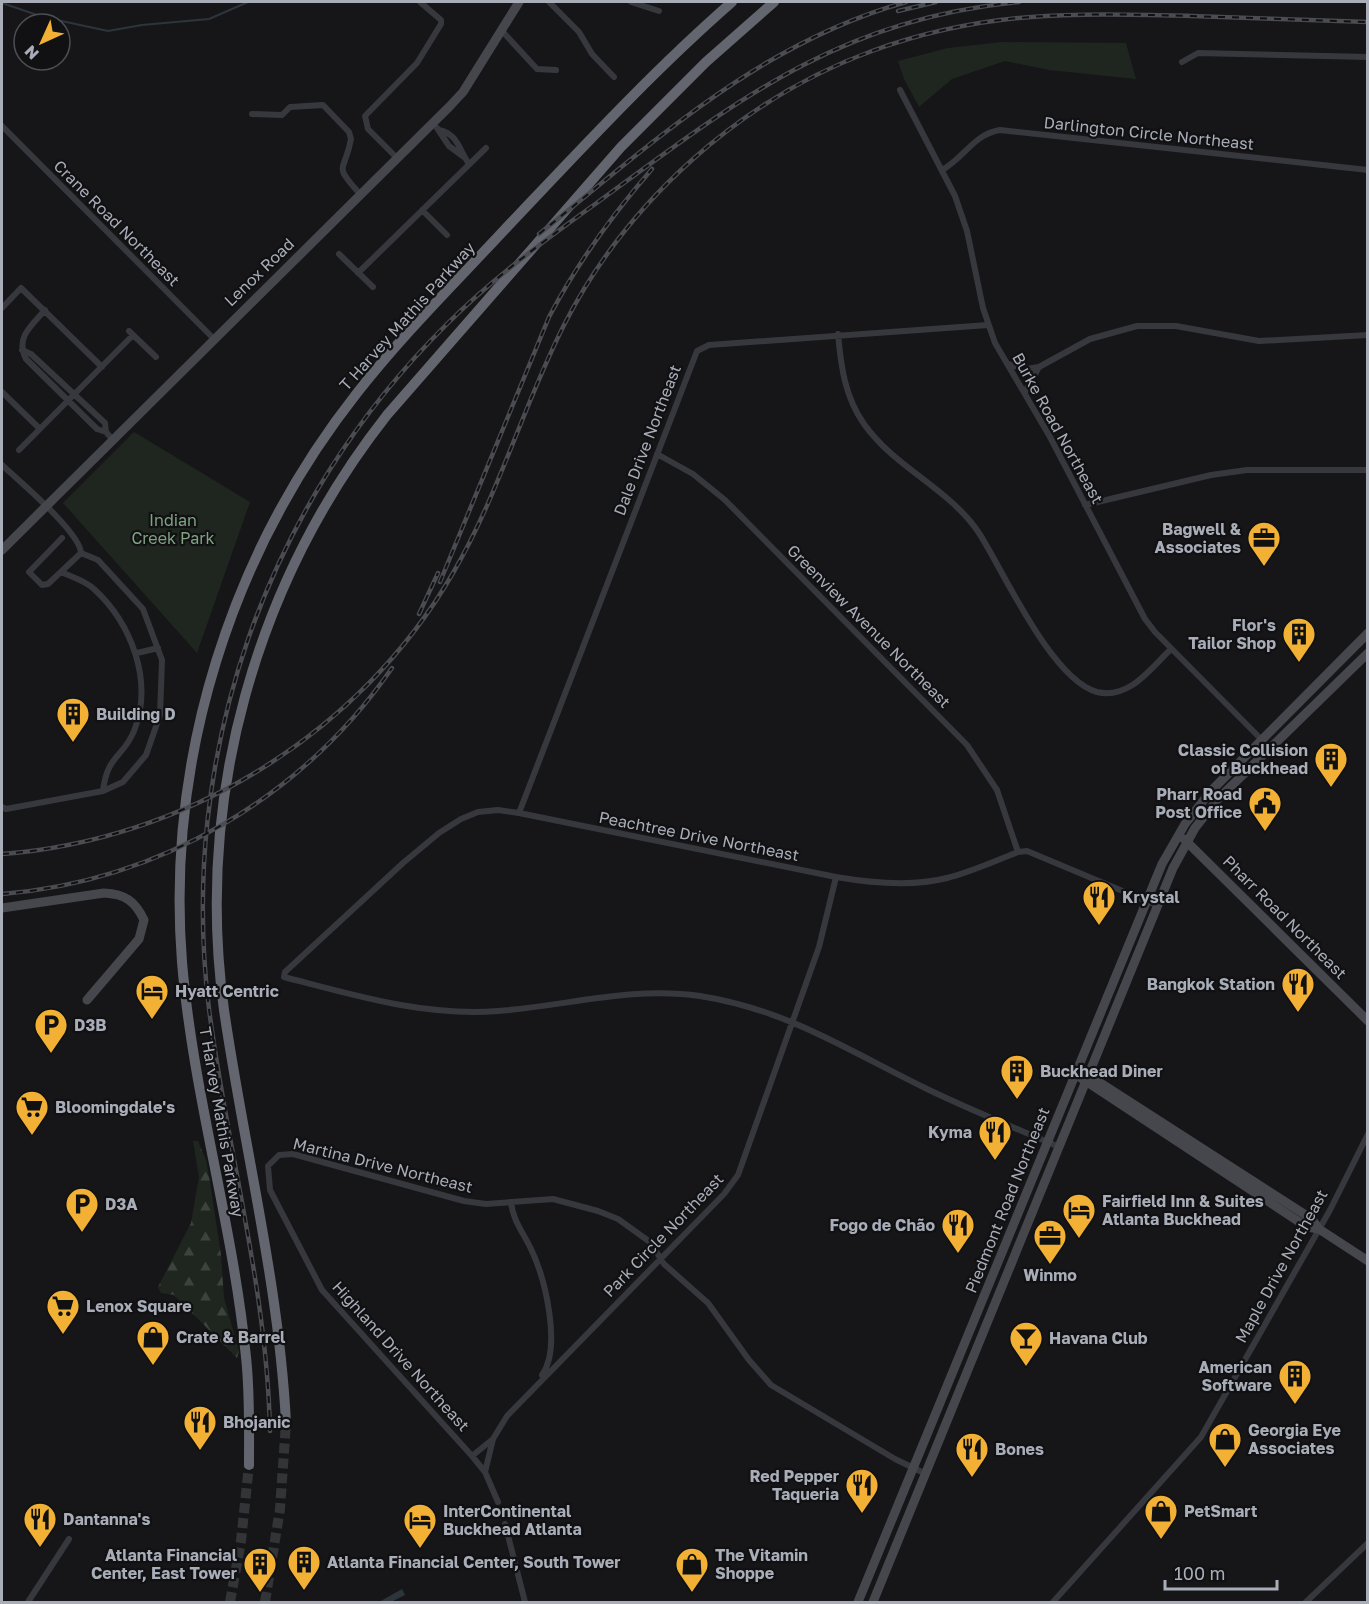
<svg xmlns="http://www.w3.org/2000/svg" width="1369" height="1604" viewBox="0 0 1369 1604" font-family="'Golos Text',sans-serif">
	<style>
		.forest { fill: url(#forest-firs) }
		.park { fill: #1e261f }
		.water { fill: #2c353c }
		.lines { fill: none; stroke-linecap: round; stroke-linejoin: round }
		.stream { stroke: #2c353c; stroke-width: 2 }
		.highway-tunnel { stroke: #333438; stroke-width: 10; stroke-dasharray: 10 5; stroke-linecap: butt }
		.street { stroke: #37383d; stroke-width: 6 }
		.secondary { stroke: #45474d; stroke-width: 9 }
		.highway { stroke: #63666e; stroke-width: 10 }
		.rail-casing { stroke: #4a4c52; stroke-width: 4.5 }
		.rail { stroke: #111113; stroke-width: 2; stroke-dasharray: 7; stroke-linecap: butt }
		.labels { text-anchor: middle; stroke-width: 4.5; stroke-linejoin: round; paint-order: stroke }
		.street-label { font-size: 16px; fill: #a8adb8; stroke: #111113 }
		.park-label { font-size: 16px; fill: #7fa381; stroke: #111113 }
		.poi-label { font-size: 16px; font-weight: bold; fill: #a8adb8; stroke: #111113; text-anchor: start }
	</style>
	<defs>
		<pattern id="forest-firs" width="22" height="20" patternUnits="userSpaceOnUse" patternTransform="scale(1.5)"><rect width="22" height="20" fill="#1e261f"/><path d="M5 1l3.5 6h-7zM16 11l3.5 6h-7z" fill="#3c433d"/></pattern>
	</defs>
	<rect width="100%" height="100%" fill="#161618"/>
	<path class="forest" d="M193,1141H198L206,1160L210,1182L221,1255L224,1298L239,1351L237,1358L174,1295L161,1293L158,1287L191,1223L199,1177Z"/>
	<path class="park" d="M1002,42L1126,43L1136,79L1049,70L1005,61L952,79L919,107L904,79L898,61L948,48Z
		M134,432L250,502L197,653L63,503Z"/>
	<path class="water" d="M402,1589L405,1595L391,1602H379Z"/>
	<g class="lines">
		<path class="stream" d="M2,3L43,17L108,31L142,25L209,19L248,2"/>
		<path class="highway-tunnel" d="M230,1602L241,1541L249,1465
			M265,1602L280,1509L286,1423"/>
		<path class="street" d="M549,2L579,32L592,54L614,77
			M631,2L659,11
			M502,31L537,69L556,70
			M1182,62L1198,53L1368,57
			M900,90L955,196L967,231L983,308L995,343L1050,437L1145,619L1155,632L1262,740
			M252,114L282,115L290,107L323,105L349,132L351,139C345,173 332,163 360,194
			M2,126L213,338
			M437,128L449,146L464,157
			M439,130C458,134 459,150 469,164
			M397,158L368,129L365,116L417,63L441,24V20L420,2
			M942,170C964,158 974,134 1000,130L1368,170
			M422,210L447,235
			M339,254L373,287
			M358,273L486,148
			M2,308L21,288L102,367
			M45,310C31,326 15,338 26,359L97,429L106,432L112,439
			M129,331L156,357
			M838,334C841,367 845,397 864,424C895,468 949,488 979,533C1004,572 1051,679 1097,692C1129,700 1151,668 1171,649
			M22,350L31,354L105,423L106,432
			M1008,364L1026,369L1039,367L1090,339L1137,326H1176L1259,341L1368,335
			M2,392L40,429
			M1025,392L1039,367
			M19,450L133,335
			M657,454L693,474L725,500L967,745L997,790L1018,852
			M2,465C19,481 80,532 81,553L98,560L143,609L162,660L160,715L146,755L123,782L103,791L6,809L2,807
			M1085,505L1211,475L1247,470H1368
			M62,538L29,572L42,585L48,584L81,553
			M61,572C72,577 86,581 94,589C131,623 154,681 134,731C123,758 107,755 103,791
			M137,653L158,648
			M519,813L697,351L709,345L988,325
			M1057,1146C1013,1127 968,1109 925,1088C847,1050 788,1010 700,996C631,986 566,1006 498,1011C425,1017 354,995 284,977L285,972L403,863L439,833L461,819L478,812L498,810L519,813L836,877C871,883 912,887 947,878C971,872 995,861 1018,852L1027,851L1156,905
			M511,1202C513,1221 523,1232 531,1249C545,1278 562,1347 542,1375
			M472,1456L493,1439
			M485,1472L493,1439L507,1416L724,1194L738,1175L819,947L836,877
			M498,1502L485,1472L472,1456L322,1290L270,1190L268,1166L279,1155L293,1154L464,1201L486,1204L553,1199L598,1211L618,1219L650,1242L664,1264L708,1303L749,1360L771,1385L895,1459L924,1473
			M505,1524L525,1602
			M28,1602L69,1539
			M1053,1602L1201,1437L1330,1210L1368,1134
			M1306,1602L1368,1543"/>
		<path class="secondary" d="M2,550L450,106L463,92L519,2
			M1184,839L1368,1021
			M2,908L104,893C125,894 135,901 144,920L139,939L87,1000
			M1082,1074L1099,1082L1312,1219L1319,1229L1368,1261
			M1081,1078L1307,1227L1319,1229
			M858,1602L1162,864L1185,824L1210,792L1368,633
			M873,1602L1173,868L1195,828L1218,799L1368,653"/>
		<path class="highway" d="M286,1423C279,1283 244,1148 224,1010C195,798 255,583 387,415L621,147L706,62L774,2
			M249,1465C249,1429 250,1393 246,1357C233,1224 193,1095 182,962C166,758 231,553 357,393C403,334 457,281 508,226C581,149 653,71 732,2"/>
		<defs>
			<path id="rail" d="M898,11L936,2
				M539,234C655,141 760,43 906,2
				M440,582L549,317C578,262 612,215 652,169
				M419,614L438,573
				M2,854C186,840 360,734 453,573C499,494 523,406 564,325C627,201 741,99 872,51C985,10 1075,13 1192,16C1251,18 1309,20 1368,22
				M2,894C159,881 302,798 392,668
				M270,1431C267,1288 227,1150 209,1009C178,756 265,504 447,324C493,278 545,240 598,202C739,99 838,20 1019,2"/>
		</defs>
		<use href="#rail" class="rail-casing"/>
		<use href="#rail" class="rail"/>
	</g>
	<defs>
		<symbol id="office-pin" viewBox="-11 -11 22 30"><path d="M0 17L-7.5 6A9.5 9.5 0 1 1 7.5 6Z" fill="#f2b134" stroke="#111113"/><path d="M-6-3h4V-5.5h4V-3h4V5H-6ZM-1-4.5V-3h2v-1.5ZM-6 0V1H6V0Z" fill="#111"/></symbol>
		<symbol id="building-pin" viewBox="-11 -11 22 30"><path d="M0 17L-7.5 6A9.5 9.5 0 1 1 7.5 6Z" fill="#f2b134" stroke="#111113"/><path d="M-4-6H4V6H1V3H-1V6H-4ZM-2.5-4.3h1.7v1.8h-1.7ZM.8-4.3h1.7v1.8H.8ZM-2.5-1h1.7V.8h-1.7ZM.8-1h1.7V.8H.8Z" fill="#111"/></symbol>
		<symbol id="civic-pin" viewBox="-11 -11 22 30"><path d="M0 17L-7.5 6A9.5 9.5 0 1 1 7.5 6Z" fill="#f2b134" stroke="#111113"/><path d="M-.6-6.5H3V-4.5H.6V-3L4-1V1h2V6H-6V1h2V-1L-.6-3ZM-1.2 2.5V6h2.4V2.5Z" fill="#111"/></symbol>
		<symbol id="restaurant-pin" viewBox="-11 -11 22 30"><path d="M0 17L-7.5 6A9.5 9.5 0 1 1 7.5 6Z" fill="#f2b134" stroke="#111113"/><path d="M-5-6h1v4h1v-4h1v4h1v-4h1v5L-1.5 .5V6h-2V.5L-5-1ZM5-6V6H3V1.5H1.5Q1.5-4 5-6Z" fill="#111"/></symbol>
		<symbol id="hotel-pin" viewBox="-11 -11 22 30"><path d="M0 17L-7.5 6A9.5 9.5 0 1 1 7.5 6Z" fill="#f2b134" stroke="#111113"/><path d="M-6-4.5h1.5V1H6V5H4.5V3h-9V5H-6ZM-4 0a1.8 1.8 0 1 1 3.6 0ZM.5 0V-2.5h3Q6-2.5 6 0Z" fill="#111"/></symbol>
		<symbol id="parking-pin" viewBox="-11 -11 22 30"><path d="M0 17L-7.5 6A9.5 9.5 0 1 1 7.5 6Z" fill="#f2b134" stroke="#111113"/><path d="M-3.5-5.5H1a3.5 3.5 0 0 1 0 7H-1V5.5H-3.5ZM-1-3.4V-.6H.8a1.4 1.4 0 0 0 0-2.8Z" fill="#111"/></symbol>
		<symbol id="supermarket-pin" viewBox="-11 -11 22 30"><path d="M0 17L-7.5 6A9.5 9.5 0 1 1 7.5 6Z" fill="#f2b134" stroke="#111113"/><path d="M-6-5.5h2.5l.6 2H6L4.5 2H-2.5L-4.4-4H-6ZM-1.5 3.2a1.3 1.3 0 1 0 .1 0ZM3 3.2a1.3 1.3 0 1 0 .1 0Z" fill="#111"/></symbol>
		<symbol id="shop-pin" viewBox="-11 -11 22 30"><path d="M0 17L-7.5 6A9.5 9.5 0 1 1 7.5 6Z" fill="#f2b134" stroke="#111113"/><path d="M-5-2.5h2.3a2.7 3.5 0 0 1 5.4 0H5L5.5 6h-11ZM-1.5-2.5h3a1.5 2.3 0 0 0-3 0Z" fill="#111"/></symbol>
		<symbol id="bar-pin" viewBox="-11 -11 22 30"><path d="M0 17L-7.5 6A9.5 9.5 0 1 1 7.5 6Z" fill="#f2b134" stroke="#111113"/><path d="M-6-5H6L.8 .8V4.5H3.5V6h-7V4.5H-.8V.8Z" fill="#111"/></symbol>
	</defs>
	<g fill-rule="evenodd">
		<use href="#office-pin" x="1245" y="519" width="38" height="52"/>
		<use href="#building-pin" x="1280" y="615" width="38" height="52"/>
		<use href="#building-pin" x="54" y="695" width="38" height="52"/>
		<use href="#building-pin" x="1312" y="740" width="38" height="52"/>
		<use href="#civic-pin" x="1246" y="784" width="38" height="52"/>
		<use href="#restaurant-pin" x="1080" y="878" width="38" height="52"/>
		<use href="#restaurant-pin" x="1279" y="965" width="38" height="52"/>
		<use href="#hotel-pin" x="133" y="972" width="38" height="52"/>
		<use href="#parking-pin" x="32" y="1006" width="38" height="52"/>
		<use href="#building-pin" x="998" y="1052" width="38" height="52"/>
		<use href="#supermarket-pin" x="13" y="1088" width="38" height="52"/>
		<use href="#restaurant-pin" x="976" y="1113" width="38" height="52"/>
		<use href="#parking-pin" x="63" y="1185" width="38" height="52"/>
		<use href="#hotel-pin" x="1060" y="1191" width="38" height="52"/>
		<use href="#restaurant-pin" x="939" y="1206" width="38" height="52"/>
		<use href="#office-pin" x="1031" y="1217" width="38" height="52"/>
		<use href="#supermarket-pin" x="44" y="1287" width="38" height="52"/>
		<use href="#shop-pin" x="134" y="1318" width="38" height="52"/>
		<use href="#bar-pin" x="1007" y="1319" width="38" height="52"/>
		<use href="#building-pin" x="1276" y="1357" width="38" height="52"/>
		<use href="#restaurant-pin" x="181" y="1403" width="38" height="52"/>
		<use href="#shop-pin" x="1206" y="1420" width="38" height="52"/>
		<use href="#restaurant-pin" x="953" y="1430" width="38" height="52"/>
		<use href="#restaurant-pin" x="843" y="1466" width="38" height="52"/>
		<use href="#shop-pin" x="1142" y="1492" width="38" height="52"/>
		<use href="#restaurant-pin" x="21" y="1500" width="38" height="52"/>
		<use href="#hotel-pin" x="401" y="1501" width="38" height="52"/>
		<use href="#building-pin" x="285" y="1543" width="38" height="52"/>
		<use href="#building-pin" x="241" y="1545" width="38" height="52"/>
		<use href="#shop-pin" x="673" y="1545" width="38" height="52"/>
	</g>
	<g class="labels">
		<g class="street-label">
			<text transform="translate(1149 133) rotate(6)" y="6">Darlington Circle Northeast</text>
			<text transform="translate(117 223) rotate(45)" y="6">Crane Road Northeast</text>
			<text transform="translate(259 272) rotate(-44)" y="6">Lenox Road</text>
			<text transform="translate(407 316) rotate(-48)" y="6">T Harvey Mathis Parkway</text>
			<text transform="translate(1058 428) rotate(61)" y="6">Burke Road Northeast</text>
			<text transform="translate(647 440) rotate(-69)" y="6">Dale Drive Northeast</text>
			<text transform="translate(869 626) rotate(45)" y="6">Greenview Avenue Northeast</text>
			<text transform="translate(699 836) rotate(11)" y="6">Peachtree Drive Northeast</text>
			<text transform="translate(1285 917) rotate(45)" y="6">Pharr Road Northeast</text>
			<text transform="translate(222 1122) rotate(80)" y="6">T Harvey Mathis Parkway</text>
			<text transform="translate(383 1165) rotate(14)" y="6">Martina Drive Northeast</text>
			<text transform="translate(1007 1200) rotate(-68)" y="6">Piedmont Road Northeast</text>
			<text transform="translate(663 1235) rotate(-46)" y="6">Park Circle Northeast</text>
			<text transform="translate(1281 1266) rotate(-61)" y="6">Maple Drive Northeast</text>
			<text transform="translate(401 1356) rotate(48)" y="6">Highland Drive Northeast</text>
		</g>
		<g class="park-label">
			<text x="173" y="526">Indian<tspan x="173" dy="18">Creek Park</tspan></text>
		</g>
		<g class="poi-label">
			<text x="1241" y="535" text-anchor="end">Bagwell &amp;<tspan x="1241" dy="18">Associates</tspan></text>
			<text x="1276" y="631" text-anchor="end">Flor's<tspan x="1276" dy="18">Tailor Shop</tspan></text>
			<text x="96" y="720">Building D</text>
			<text x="1308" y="756" text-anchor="end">Classic Collision<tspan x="1308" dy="18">of Buckhead</tspan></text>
			<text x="1242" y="800" text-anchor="end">Pharr Road<tspan x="1242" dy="18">Post Office</tspan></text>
			<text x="1122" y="903">Krystal</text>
			<text x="1275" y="990" text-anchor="end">Bangkok Station</text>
			<text x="175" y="997">Hyatt Centric</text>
			<text x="74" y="1031">D3B</text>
			<text x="1040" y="1077">Buckhead Diner</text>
			<text x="55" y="1113">Bloomingdale's</text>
			<text x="972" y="1138" text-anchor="end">Kyma</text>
			<text x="1102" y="1207">Fairfield Inn &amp; Suites<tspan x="1102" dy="18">Atlanta Buckhead</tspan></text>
			<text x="105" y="1210">D3A</text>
			<text x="935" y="1231" text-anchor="end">Fogo de Chão</text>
			<text x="1050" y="1281" text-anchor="middle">Winmo</text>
			<text x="86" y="1312">Lenox Square</text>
			<text x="176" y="1343">Crate &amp; Barrel</text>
			<text x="1049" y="1344">Havana Club</text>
			<text x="1272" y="1373" text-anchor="end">American<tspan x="1272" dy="18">Software</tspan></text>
			<text x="223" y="1428">Bhojanic</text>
			<text x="1248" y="1436">Georgia Eye<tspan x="1248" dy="18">Associates</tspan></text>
			<text x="995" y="1455">Bones</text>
			<text x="839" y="1482" text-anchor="end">Red Pepper<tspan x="839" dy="18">Taqueria</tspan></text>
			<text x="443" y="1517">InterContinental<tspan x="443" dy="18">Buckhead Atlanta</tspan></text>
			<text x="1184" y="1517">PetSmart</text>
			<text x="63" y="1525">Dantanna's</text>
			<text x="237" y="1561" text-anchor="end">Atlanta Financial<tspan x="237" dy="18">Center, East Tower</tspan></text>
			<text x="715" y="1561">The Vitamin<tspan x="715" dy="18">Shoppe</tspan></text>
			<text x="327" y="1568">Atlanta Financial Center, South Tower</text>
		</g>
	</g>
	<rect width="1369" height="1604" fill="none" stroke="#a8adb8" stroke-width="6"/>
	<g transform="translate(42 42) rotate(225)"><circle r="28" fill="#111113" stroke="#4d4f55" stroke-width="1.5"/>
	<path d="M0-4.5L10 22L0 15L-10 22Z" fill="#f2b134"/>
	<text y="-9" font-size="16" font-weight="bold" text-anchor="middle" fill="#a8adb8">N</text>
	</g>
	<path d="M1165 1580v9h112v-9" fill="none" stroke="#a8adb8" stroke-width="3"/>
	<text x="1174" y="1580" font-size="18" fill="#a8adb8" stroke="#111113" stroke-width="4.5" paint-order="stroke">100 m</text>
</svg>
